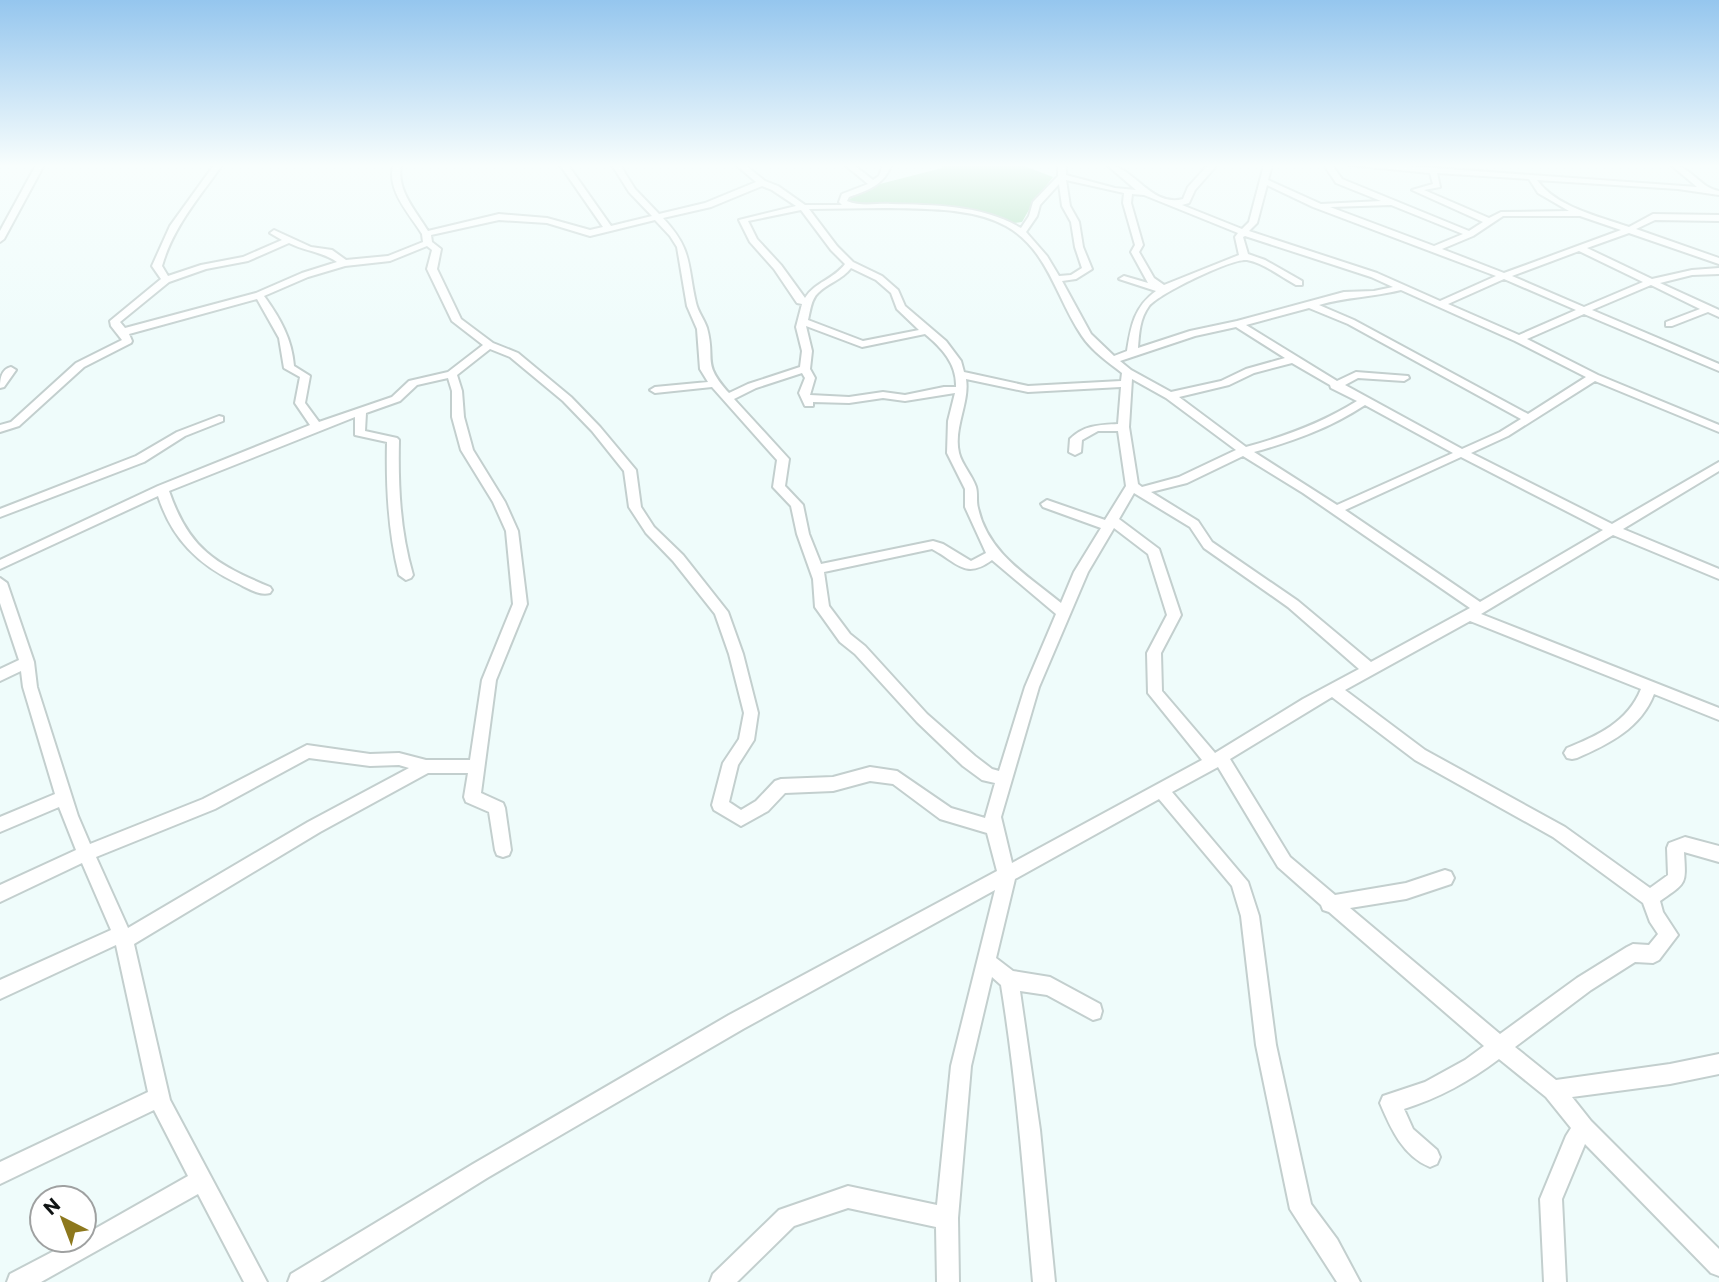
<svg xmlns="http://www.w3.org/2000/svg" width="1719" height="1282" viewBox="0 0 1719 1282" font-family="Commissioner,sans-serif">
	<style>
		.green { fill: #a5dab4 }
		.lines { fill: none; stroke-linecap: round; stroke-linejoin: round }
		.minor-casing { stroke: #c3cfce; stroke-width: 4 }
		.minor { fill: #fff; fill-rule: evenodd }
	</style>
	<rect width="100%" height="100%" fill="#effcfb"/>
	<path class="green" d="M942,165H1022L1053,177L1034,201L1022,222L1014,223L929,207L856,206L846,201L876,185L942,168Z"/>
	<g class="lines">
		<defs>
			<path id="minor" d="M36,165H44L4,239L0,242V231Z
				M214,165H222C199,198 173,227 162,266L168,276L201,265L243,257L282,240L270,233L274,230L311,247L332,250L346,260L388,256L423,242L422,234C409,213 387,191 393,165H401C396,190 416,211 428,231L499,214L547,218L590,230L603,227L560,165H568L611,226L652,216L629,192L612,165H620L635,189L659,214L705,203L756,182L736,165H745L765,181L778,186L805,205H842L839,202L842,194L868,184L845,165H854L873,180L879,176L883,165H891C885,185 866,191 849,197L847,201C861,207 877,203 891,204C934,205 983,205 1021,228L1029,216L1033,202L1058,176V165H1066V175L1115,188L1136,190L1107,165C1133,165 1151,208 1183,199L1188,187L1208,165H1217L1195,190L1189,203L1182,205L1242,229L1249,222L1264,165H1272L1268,180L1321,204L1381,201L1336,183L1324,165H1332L1342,179L1469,231L1483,222L1412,190L1433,184L1430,173L1349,165H1393L1697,187L1671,165C1690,165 1700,188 1719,191V195L1678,189L1537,180C1556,207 1598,216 1629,227L1653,214L1719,215V221L1655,220L1636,229L1719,258V264L1629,233L1587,248L1652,279L1692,270L1719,268V274L1692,275L1660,283L1719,310V317L1708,312L1672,326H1666V322L1700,309L1651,285L1592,310L1719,364V371L1584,314L1527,339L1598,375L1719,425V432L1595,381L1508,436L1471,453L1612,524L1719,462V471L1623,529L1719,569V579L1613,535L1481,614L1719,708V720L1654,694C1641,728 1609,744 1577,758L1572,759L1567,758L1564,753L1567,748C1597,736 1628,722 1641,689L1470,621L1345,690L1425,750L1565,827L1650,888L1668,875L1667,848L1669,843L1685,837L1719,846V862L1684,852C1686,885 1687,882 1660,901L1663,912L1678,935L1659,960L1653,963L1635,962L1591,990L1515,1047L1556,1080L1670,1064L1719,1054V1074L1670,1084L1572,1097L1591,1121L1719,1249V1276L1711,1273L1585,1144L1562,1199L1566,1282H1544L1540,1199L1566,1136L1571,1128L1546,1097L1499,1059C1470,1081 1439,1098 1404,1109L1413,1129L1437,1150L1440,1157L1437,1164L1430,1167C1403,1156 1391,1129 1380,1103L1383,1096L1425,1082L1465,1060L1484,1046L1329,912L1323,910L1321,905L1278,867L1218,767L1172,792L1248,882L1259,916L1276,1045L1311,1204L1337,1239L1360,1282H1337L1290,1209L1256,1045L1241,916L1232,886L1159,799L1015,879L996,958L1013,971L1050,977L1100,1004L1102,1011L1100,1018L1093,1020L1047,995L1020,991L1040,1130L1055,1282H1033C1024,1183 1017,1083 1001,985L992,977L971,1066L958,1218L959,1282H937L936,1227L848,1208L794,1226L737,1282H710L713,1274L779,1210L848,1186L937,1205L951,1066L995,890L743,1029L487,1178L320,1282H288L291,1274L473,1164L729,1015L997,871L987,833L940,819L893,784L870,781L833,791L785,793L768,811L741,826L714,810L712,805L723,763L739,739L744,713L729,654L715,614L673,561L646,533L629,507L624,471L592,431L563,401L510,357L490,349L457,375L462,391L464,417L473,450L505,502L518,531L527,604L496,680L481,793L503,803L505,808L511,850L509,855L503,857L497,855L495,850L489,812L466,802L464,797L468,773H428L320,832L134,944L170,1100L267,1282H244L198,1194L41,1282H7L10,1274L75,1240H84V1235L188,1176L154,1110L0,1184V1162L148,1092L116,945L0,999V980L111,930L82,863L0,902V885L76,850L59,807L0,832V817L55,794L23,687L21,671L0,681V669L19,660L0,603V578L7,583L34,662L37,687L78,816L90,844L203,799L307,745L370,754L399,753L426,760H470L482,680L513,604L506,531L493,502L461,450L452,417V391L448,378L417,385L400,401L366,413L365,431L397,438L399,440C398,486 400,531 413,575L411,578L406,580L399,575C388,531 386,487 387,442L355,435V417L169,491C189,549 215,564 270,587L272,590L270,593C260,596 249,589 239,584C198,565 172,539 158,496L0,569V560L158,486L310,425L295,403L300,377L284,368L279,338L257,299L129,334L132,341L131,343L84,367L19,426L0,432V425L11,422L76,363L122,340L111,326L110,321L161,279L152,266L170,226ZM1437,173L1529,179L1538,193L1569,211L1501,212L1489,218L1424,190L1440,187ZM1066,180L1124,193L1123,203L1135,245L1131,252L1148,283L1124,276L1119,279L1156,291C1134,307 1131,326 1127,351L1114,356L1091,334L1062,281L1076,279L1092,269L1083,247L1079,222L1070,206ZM1059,184L1062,206L1071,222L1075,247L1082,268L1071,275L1059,276L1047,256L1026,232L1037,216L1040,205ZM1267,185L1313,207L1496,276L1440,301L1377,273L1249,231L1257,223ZM762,186L772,190L796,206L739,220L750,242L774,269L797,303L802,304L796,327L802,351L800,367L748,384L729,393C701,362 716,361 707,328C704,319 698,312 696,303C687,264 693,250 663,218L711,207ZM1132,194L1144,195L1238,233L1235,237L1239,255L1164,285L1154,278L1139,252L1143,245L1131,203ZM1391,205L1463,234L1434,246L1330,207ZM884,208C922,209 972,207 1006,226C1048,249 1057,300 1082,336C1092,351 1108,362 1122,373L1121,381L1028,386L964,372L961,361L946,341L905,306L898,290L882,276L853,262L837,246L809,209ZM801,210L831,250L845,264C834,279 815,282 805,298L781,265L757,239L748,221ZM1503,216H1580L1621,230L1504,273L1442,249L1473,236ZM499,220L547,223L590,236L655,220L670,236L677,247L687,306L697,329L700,369L708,382L655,387L650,390L655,393L712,387L777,460L773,487L791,506L797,534L813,579L815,607L840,642L855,654L917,722L963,766L982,780L995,783L985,818L951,808L897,771L870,767L833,777L781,779L775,781L756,801L741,810L729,802L738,765L754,740L758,713L743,654L728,612L683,555L654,527L641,507L636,470L600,427L571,397L518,353L493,343L461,319L437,269L441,249L432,242L431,235ZM1245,236L1371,277L1393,287L1374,291L1344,292L1237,321L1190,331L1138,348C1139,333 1140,318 1149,306C1160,293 1232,258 1247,260C1264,263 1281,277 1296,285H1302V281L1265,260L1248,254L1243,237ZM289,243C305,251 323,252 337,262L302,273L256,293L125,328L120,322L169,282L206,269L248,261ZM427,246L432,250L427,269L452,321L483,345L448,372L409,381L392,397L319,422L305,403L310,376L294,366C292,339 280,318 264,296L308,277L345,266L390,261ZM1579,251L1643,282L1584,307L1512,276ZM851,268L876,280L891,293L897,309L919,330L863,341L808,320C810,312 811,299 818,293C828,283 842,280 851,268ZM1504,279L1576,310L1519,335L1448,304ZM1401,290L1515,341L1586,377L1528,414L1354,320L1319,305C1346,297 1373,297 1401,290ZM1309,308L1348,324L1521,419L1500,432L1462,449L1345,385L1358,378L1404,381L1409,378L1408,376L1356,372L1337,381L1246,325ZM806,326L862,347L925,334C942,348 957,364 956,387H944L905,395L883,392L849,397L810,395L815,378L810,369L812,351ZM1236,327L1285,358L1246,369L1221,381L1171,392L1131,370L1120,361L1195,336ZM1292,363L1330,385L1331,388L1357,401C1322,423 1286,436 1246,447L1179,397L1229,385L1254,373ZM802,373L805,378L799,393L805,406H813V402L849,403L883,398L905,401L955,393L948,421L947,453L965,489V507L986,553L971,561L943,544L933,541L821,564L809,534L803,505L785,486L789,459L734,399L756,388ZM966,379L1028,392L1121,387L1118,424C1099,425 1084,425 1070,439L1069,452L1075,455L1081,452L1082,440L1098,431H1118L1126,486L1105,520L1047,500L1041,504L1043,507L1101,528L1074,572L1061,603C1027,575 988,553 978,508C976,501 978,494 976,487C972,475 962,465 959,453C953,428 970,402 966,379ZM1132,379L1166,398L1236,450L1179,477L1142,487L1138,484L1129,427ZM1365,405L1453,453L1337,505L1254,452C1294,441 1330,428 1365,405ZM1243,456L1303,493L1470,608L1371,662L1298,601L1212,542L1198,521L1151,492L1187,483ZM1461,457L1603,530L1480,602L1345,510ZM1134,493L1190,527L1204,548L1288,607L1359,669L1303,699L1215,753L1162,691L1161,653L1181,615L1159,549L1119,519ZM1114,528L1148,554L1167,615L1147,653L1148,693L1202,760L1012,863L1001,817L1039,687L1088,572ZM932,549C957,562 965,580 992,560L1056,614L1025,687L999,771L992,769L975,756L927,714L865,646L850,634L829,606L824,572ZM1332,697L1415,760L1553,837L1643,903L1650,922L1658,934L1649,945L1633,944L1627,947L1577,978L1500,1034L1350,908L1406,899L1451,884L1454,878L1451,872L1445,870L1406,883L1335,895L1290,857L1230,759ZM309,758L370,766L399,765L409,768L308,822L128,928L96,857L215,809Z
				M11,367L16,370L4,387L0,388C0,380 1,369 11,367Z
				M219,416L223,417V421L185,436L144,462L0,517V509L136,456L177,432Z"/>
		</defs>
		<use href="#minor" class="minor-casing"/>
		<use href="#minor" class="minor"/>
	</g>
	<linearGradient id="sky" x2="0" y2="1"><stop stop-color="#95c6ee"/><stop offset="0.48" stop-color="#f8fefd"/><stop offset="1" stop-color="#f8fefd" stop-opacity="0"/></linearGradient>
	<rect width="1719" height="345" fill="url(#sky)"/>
	<g transform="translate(63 1219) rotate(318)"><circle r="33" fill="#ffffff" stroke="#9fa1a1" stroke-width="2"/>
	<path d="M0-5L12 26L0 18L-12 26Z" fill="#8d781d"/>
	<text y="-10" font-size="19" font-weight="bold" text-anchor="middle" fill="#101414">N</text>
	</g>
</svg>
